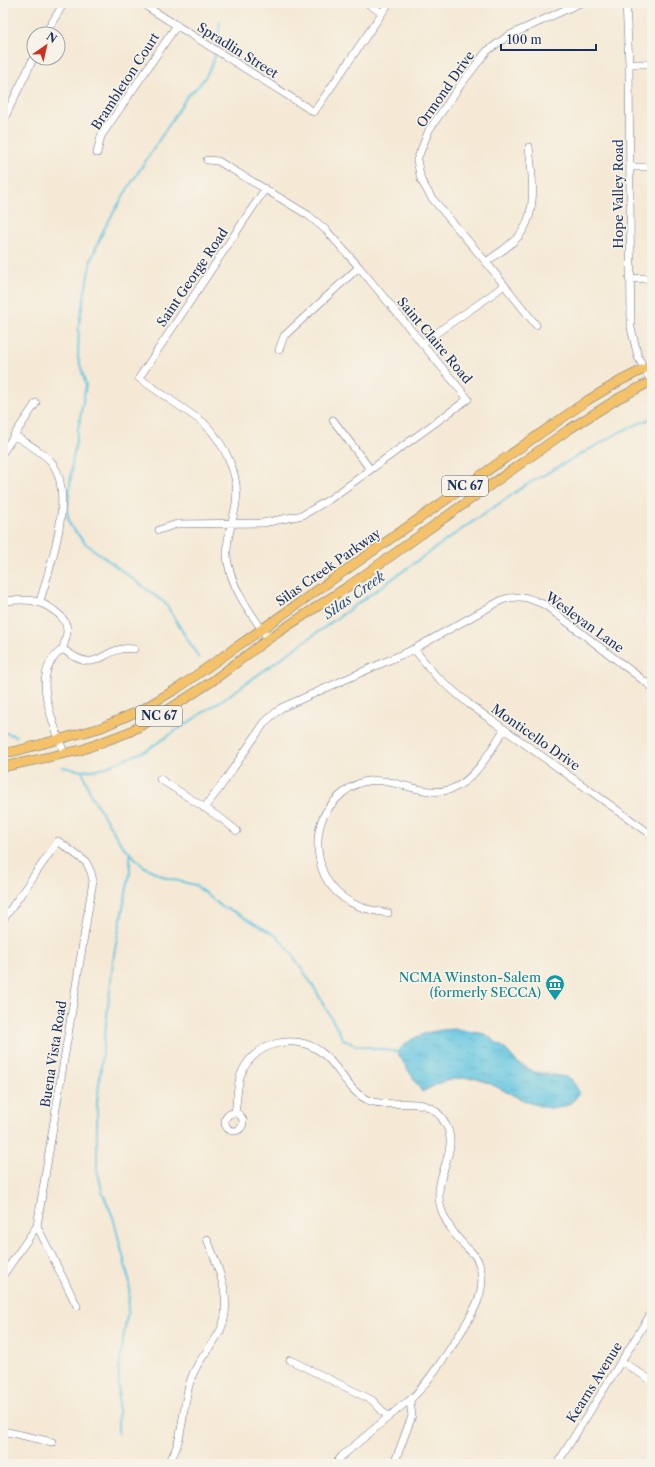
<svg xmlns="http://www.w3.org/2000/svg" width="655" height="1467" viewBox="0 0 655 1467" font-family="'Libre Caslon Text',serif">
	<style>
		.water { fill: url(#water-ripples); stroke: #3f7aa0 }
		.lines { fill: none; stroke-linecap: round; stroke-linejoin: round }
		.stream { stroke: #63c6e1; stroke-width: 2 }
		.minor-casing { stroke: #677088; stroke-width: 8 }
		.major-casing { stroke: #677088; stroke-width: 10 }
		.minor { stroke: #fff; stroke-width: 7 }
		.major { stroke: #f3c26a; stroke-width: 9 }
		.labels { text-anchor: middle; stroke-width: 3.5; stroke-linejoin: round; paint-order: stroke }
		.shield { fill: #f7f3e8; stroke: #5d6a87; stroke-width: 1 }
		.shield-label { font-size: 12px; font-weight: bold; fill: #1b2f5e }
		.street-label { font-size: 13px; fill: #1b2f5e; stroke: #f7f3e8 }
		.culture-label { font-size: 13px; fill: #0d838f; stroke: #f7f3e8; text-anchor: end }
		.water-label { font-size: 14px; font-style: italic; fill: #2d557f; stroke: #f7f3e8 }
	</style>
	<defs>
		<pattern id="water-ripples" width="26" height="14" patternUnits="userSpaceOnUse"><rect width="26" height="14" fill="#63c6e1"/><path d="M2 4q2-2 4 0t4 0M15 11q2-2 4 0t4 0" fill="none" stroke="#51a1ba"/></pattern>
	</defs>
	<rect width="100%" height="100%" fill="#f7f3e8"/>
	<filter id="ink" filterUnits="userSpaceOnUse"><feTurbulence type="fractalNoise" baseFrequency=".025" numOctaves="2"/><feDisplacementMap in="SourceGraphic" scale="8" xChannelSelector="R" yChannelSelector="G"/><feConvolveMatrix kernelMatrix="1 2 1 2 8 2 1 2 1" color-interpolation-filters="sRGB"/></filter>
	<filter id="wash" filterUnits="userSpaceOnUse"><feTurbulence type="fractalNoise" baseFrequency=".012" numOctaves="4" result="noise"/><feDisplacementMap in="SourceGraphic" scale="16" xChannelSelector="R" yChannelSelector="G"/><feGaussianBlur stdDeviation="0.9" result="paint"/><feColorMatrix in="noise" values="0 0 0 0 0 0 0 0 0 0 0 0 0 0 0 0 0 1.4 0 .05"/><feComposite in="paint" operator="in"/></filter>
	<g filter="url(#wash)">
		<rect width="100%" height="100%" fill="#f5e9d5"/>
		<path class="water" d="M456,1029L485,1034L504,1048L518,1063L534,1072L567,1077L571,1079L580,1093C576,1097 573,1102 569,1104C541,1121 497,1080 471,1078C451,1077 438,1083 422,1092L397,1052C413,1034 432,1030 456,1029Z"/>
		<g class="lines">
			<path class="stream" d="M217,48L220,22
				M199,658L165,603L85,543L70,525L67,511L73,458L86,385L78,357L79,323L91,260L104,229L125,193L188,95C202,86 212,68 216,53
				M3,732L16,736
				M63,767L82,771L101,769L147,750L231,694L462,529L526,485L622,431L652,418
				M82,771L91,795L121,844L143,866L166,878L195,885L222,907L235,912L277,936L290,951L315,989L343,1039L355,1045L398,1052
				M118,1434L119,1367L128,1309L130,1283L113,1217L103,1194L97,1169V1102L114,954L130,873V854"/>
		</g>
	</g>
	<g filter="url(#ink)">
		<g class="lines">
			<defs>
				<path id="minor" d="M152,3L149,8L314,112L389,3
					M367,3L382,13
					M626,3L629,64L631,328L638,357L651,381
					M45,34L64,3
					M629,64H652
					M3,121L34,57
					M97,153L101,136L177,25
					M630,167H652
					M265,189L139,378L204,423C224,443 240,474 236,503C233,523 224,543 228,563C233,592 253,615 268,639
					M486,262C498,253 513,245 522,232C538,208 532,174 529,147
					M629,279L652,278
					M536,325L486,262L431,197L421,180L417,160L429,130L462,83L487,51L508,36L580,3
					M422,344C448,323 477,307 503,286
					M279,350L284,336L359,267
					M333,420L370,469
					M14,435C27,444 44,452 53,464C75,497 50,567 40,601
					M3,452L36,403
					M159,530L177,524L263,523L303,515L330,499L468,399L359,267L326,230L308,215L265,189L218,161L207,160
					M3,601C25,599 38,598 56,612C63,617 67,623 67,631C67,637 64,643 63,649C27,673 55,723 64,754
					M63,649C101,679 100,644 134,649
					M414,649L436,676L469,704L652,835
					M160,779L222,819L237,831
					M204,808L219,789L265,722L281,708L414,649L502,600C521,594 527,597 545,605L652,687
					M388,913C366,910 347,905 332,887C319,872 315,846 320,826C324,808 345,787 363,782C395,774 428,803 458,786C479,774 491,749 504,730
					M3,920L58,841L86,862L91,872L93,881L37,1226L3,1275
					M225 1122a9 9 0 1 1 18 0a9 9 0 1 1-18 0Z
					M235,1113C237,1101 237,1085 241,1074C254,1042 295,1032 321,1052C340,1066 347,1092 370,1101C397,1110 428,1091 445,1123C460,1148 437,1171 439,1197C440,1215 453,1233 464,1245C469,1250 476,1255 478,1261C483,1273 483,1285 479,1297C474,1317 421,1396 404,1404L342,1456L336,1464
					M37,1226L77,1306
					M290,1360L372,1400L388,1417
					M621,1361L652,1381
					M3,1431L52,1442
					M168,1464C185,1438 181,1411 190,1382C195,1365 206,1353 216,1338C237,1308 219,1269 207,1239
					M394,1464L412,1416L410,1401
					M557,1464L652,1312"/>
				<path id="major" d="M3,753L16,751L100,728L141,710L178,688L588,400L620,381L652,365
					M3,767L81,750L129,732L157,717L211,682L268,639L350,585L568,430L619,398L652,381"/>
			</defs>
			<use href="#minor" class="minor-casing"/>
			<use href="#major" class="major-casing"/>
			<use href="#minor" class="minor"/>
			<use href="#major" class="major"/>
		</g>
	</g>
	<defs>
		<symbol id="museum-pin" viewBox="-11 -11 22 30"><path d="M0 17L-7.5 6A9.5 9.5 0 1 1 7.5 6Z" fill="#0f9aa8" stroke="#f7f3e8"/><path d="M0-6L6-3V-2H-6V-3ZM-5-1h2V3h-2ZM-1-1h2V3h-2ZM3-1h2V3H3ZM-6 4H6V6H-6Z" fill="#fff"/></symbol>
	</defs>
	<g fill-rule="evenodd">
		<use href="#museum-pin" x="544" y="973" width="22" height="30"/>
	</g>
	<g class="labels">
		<g class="shield">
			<rect x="442" y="476" width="46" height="20" rx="3"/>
			<rect x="136" y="706" width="46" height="20" rx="3"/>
		</g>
		<g class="shield-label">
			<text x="465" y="490">NC 67</text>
			<text x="159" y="720">NC 67</text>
		</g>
		<g class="street-label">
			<text transform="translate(238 50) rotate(32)" y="5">Spradlin Street</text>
			<text transform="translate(125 81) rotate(-57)" y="5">Brambleton Court</text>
			<text transform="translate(445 89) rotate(-55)" y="5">Ormond Drive</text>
			<text transform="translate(618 194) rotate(-90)" y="5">Hope Valley Road</text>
			<text transform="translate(192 277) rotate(-56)" y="5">Saint George Road</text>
			<text transform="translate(435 340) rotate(50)" y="5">Saint Claire Road</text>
			<text transform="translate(328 567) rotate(-35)" y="5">Silas Creek Parkway</text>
			<text transform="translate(585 622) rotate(36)" y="5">Wesleyan Lane</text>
			<text transform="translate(536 737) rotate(35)" y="5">Monticello Drive</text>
			<text transform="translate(53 1054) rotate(-81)" y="5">Buena Vista Road</text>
			<text transform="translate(594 1382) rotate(-58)" y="5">Kearns Avenue</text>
		</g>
		<g class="culture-label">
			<text x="541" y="982">NCMA Winston-Salem<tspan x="541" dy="15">(formerly SECCA)</tspan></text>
		</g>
		<g class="water-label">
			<text transform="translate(354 595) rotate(-35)" y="5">Silas Creek</text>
		</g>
	</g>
	<rect width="655" height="1467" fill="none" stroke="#f7f3e8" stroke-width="16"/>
	<g transform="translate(46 46) rotate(34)"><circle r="19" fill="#f7f3e8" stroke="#9fa5b1"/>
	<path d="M0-3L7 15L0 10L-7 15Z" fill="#c8321e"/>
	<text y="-6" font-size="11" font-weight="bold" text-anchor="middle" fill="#1b2f5e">N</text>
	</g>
	<path d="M501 44v6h95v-6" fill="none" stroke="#1b2f5e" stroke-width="2"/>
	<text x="507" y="44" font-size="12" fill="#1b2f5e" stroke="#f7f3e8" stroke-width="3" paint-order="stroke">100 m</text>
</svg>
